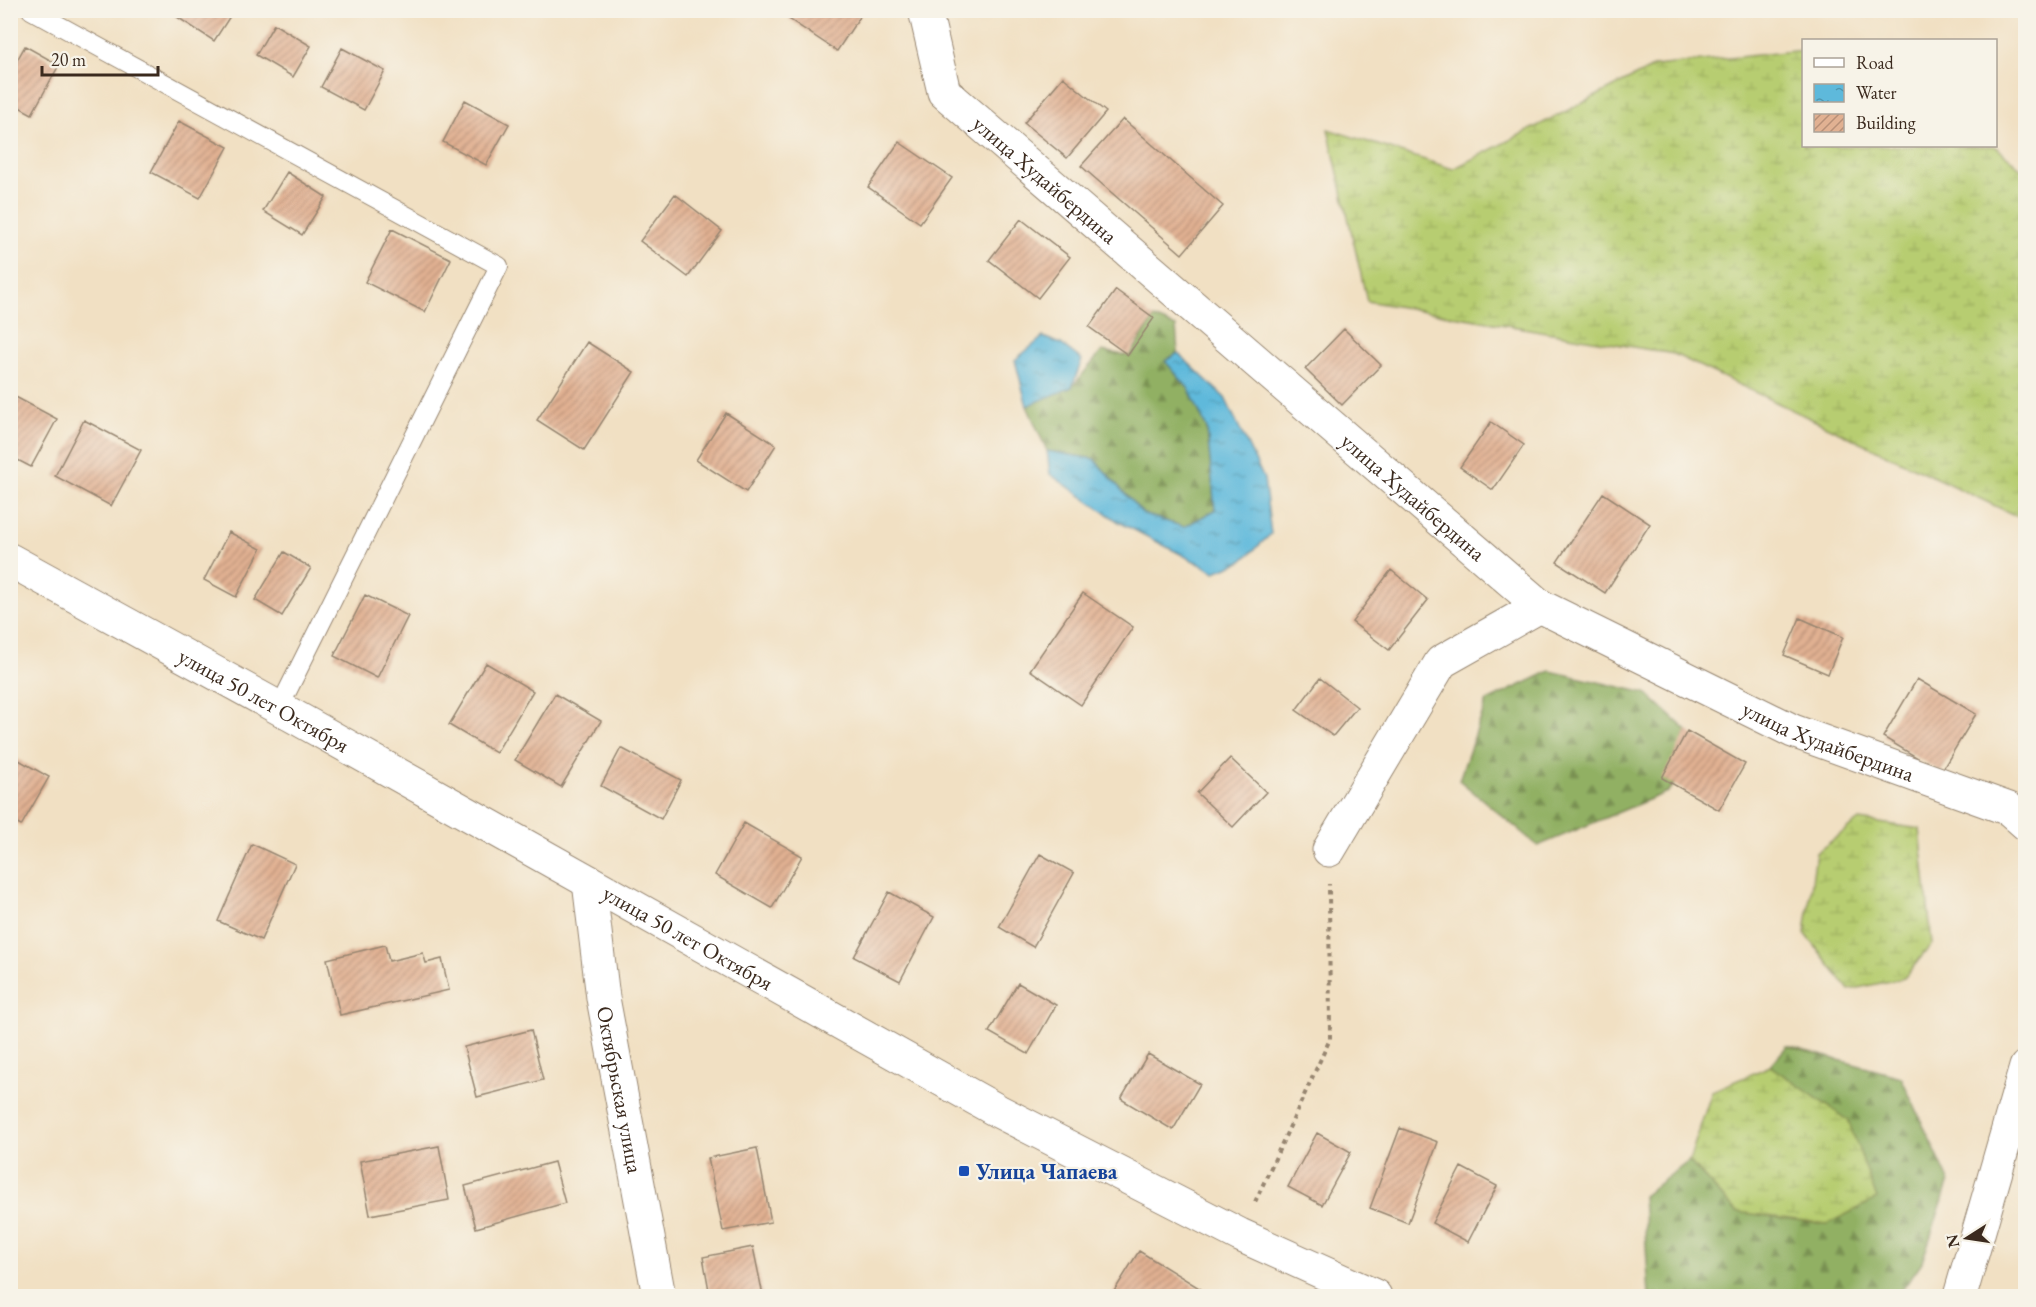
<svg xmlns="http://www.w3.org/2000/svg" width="2036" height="1307" viewBox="0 0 2036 1307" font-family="'EB Garamond',serif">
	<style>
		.forest { fill: url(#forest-firs); stroke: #666d40; stroke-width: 1.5 }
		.wetland { fill: url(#wetland-marsh); stroke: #797c48; stroke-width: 1.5 }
		.water { fill: url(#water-ripples); stroke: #4c727c; stroke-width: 1.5 }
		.building { fill: url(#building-hatch) }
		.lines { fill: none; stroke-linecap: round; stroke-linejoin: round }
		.lane-casing { stroke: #968570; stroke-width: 20 }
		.street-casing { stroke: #968570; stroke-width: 35 }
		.secondary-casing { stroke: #968570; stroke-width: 35 }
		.path { stroke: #968570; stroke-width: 4; stroke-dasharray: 4.5 4.5; stroke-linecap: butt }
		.lane { stroke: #fff; stroke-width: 18 }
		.street { stroke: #fff; stroke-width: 33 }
		.secondary { stroke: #fff; stroke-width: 33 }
		.transit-dot { fill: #1a4fb4; stroke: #f7f3e8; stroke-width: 2 }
		.labels { text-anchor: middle; stroke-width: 4.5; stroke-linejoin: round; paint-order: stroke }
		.street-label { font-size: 22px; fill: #3b2a1e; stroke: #f7f3e8 }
		.transit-label { font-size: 22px; font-weight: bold; fill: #164399; stroke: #f7f3e8; text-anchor: start }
	</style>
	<defs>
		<pattern id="forest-firs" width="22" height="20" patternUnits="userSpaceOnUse" patternTransform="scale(1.5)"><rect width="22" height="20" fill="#91b063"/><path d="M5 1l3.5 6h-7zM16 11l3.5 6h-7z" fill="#788f51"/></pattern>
		<pattern id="wetland-marsh" width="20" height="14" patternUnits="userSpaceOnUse" patternTransform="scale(1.5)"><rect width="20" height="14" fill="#b7cd71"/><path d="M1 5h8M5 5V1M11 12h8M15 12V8" fill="none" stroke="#9eb061"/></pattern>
		<pattern id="water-ripples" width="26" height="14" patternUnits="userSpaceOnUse" patternTransform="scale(1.5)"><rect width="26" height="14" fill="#5eb9db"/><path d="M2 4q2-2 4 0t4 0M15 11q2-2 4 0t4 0" fill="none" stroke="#4f97b1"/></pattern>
		<pattern id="building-hatch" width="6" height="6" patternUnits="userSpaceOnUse" patternTransform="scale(1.5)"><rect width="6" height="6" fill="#e1b192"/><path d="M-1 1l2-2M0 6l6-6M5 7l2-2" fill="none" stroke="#b89077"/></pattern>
	</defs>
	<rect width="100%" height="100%" fill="#f7f3e8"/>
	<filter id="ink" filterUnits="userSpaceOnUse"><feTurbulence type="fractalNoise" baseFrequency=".0167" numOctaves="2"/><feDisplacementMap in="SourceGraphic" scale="12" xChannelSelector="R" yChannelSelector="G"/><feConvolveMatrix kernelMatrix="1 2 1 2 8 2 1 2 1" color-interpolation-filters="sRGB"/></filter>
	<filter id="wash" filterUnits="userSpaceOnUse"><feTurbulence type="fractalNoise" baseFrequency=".008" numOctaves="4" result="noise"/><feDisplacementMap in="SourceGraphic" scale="24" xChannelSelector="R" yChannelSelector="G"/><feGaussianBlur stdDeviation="1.35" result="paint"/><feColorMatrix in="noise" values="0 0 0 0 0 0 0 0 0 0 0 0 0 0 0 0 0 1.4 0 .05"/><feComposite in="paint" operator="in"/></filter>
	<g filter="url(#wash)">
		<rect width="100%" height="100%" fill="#f1e0c3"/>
		<path class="forest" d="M1154,318L1176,327L1178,353L1165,361L1189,389L1207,429L1215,510L1184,527L1143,514L1094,459L1047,451L1027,406L1072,387L1102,351L1130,356Z
			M1550,671L1646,693L1687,731L1697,759L1667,792L1538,846L1459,780L1487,701Z
			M1787,1046L1901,1077L1949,1181L1922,1262L1898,1296H1649L1643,1196L1689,1161L1737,1212L1848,1120L1770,1066Z"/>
		<path class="wetland" d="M1803,50L1804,146H1995L2025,172V520L1674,354L1367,301L1328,129L1453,169L1655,66Z
			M1859,820L1920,829L1932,944L1904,978L1849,990L1805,933L1816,853Z
			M1770,1066L1848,1120L1877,1199L1827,1224L1737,1212L1689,1161L1712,1091Z"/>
		<path class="water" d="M1043,337L1061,344L1082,360L1072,387L1027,406L1015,360Z
			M1178,353L1225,398L1264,479L1271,534L1242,561L1215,572L1119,522L1050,474L1047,451L1094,459L1143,514L1184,527L1215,510L1207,429L1189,389L1165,361Z"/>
		<g id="blocks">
			<path class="building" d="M173,10H234L214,41L171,13Z
				M795,10H864L837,51L789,19Z
				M274,24L311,46L293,77L256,55Z
				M25,46L59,65L32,114L10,102V73Z
				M342,48L385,71L364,110L321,87Z
				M1063,77L1106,112L1067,158L1024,123Z
				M465,100L509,124L486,165L443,142Z
				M1123,119L1223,206L1182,254L1081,166Z
				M179,121L228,147L200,198L151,172Z
				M899,142L952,178L920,223L868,187Z
				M287,172L326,197L302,235L263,211Z
				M675,194L722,231L688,277L640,241Z
				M1021,219L1070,257L1038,298L989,260Z
				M392,229L451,259L425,312L365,282Z
				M1116,290L1154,318L1128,355L1089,327Z
				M1344,329L1381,365L1342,405L1305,369Z
				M587,342L634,372L584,450L537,420Z
				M10,394L57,419L31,467L10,456Z
				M726,413L776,445L746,492L696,460Z
				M84,420L141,450L111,506L55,476Z
				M1491,422L1524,445L1493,490L1460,467Z
				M1603,493L1650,524L1605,593L1557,562Z
				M229,532L261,549L236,597L204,580Z
				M284,552L311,568L282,616L255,600Z
				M1391,570L1428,600L1389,650L1352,622Z
				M1083,593L1133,627L1081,705L1030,670Z
				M365,595L408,616L377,678L334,656Z
				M1800,618L1843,637L1828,674L1784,655Z
				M486,663L533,691L496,753L449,725Z
				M1320,678L1357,707L1333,736L1296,710Z
				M1917,679L1976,714L1941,772L1883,737Z
				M555,694L601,721L561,787L515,760Z
				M1687,731L1745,764L1719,810L1662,778Z
				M621,748L681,780L661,819L601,786Z
				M10,755L49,777L21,826L10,820Z
				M1230,758L1266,792L1233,827L1197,793Z
				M744,823L802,856L772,908L715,875Z
				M252,844L295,864L261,940L218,921Z
				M1040,854L1074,873L1033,947L999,927Z
				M889,892L934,917L900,981L854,957Z
				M385,945L389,961L423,953L426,963L442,959L449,990L340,1015L327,959Z
				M1018,983L1056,1005L1028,1054L989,1032Z
				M531,1030L543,1080L477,1097L464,1047Z
				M1148,1054L1200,1084L1173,1130L1121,1099Z
				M1400,1128L1438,1142L1408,1223L1370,1208Z
				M1317,1133L1351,1152L1322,1205L1288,1187Z
				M439,1146L449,1200L370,1215L360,1161Z
				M757,1148L771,1222L723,1231L708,1158Z
				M554,1162L565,1203L476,1228L465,1186Z
				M1461,1167L1497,1186L1468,1242L1432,1223Z
				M753,1247L763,1295L710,1296L703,1257Z
				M1139,1251L1204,1291L1200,1296H1119L1113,1293Z"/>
		</g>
	</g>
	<g filter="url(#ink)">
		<use href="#blocks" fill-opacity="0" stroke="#968570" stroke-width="1.5"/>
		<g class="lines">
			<defs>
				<path id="lane" d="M31,10L499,266L279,708"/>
				<g id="street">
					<path id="s1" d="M925,10L944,92L1540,606L1793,731L2009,809L2026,824"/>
					<path d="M1329,850L1441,662L1540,606"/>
					<path id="s2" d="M589,882L603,998L659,1296"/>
					<path d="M1960,1296L2026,1067"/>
				</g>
				<g id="secondary">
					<path id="s3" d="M10,560L279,708L998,1111L1240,1235L1375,1296"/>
				</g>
			</defs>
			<use href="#lane" class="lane-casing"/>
			<use href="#street" class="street-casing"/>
			<use href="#secondary" class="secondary-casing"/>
			<path class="path" d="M1255,1202L1330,1039L1329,884"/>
			<use href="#lane" class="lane"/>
			<use href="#street" class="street"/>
			<use href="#secondary" class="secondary"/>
		</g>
	</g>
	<rect class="transit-dot" x="958" y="1165" width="12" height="12" rx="3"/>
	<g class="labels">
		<g class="street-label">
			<text dy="8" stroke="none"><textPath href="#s1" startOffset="218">улица Худайбердина</textPath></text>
			<text dy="8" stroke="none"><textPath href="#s1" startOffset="704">улица Худайбердина</textPath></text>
			<text dy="8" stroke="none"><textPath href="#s3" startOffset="290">улица 50 лет Октября</textPath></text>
			<text dy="8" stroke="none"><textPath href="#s1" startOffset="1190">улица Худайбердина</textPath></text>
			<text dy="8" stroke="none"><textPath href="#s3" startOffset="776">улица 50 лет Октября</textPath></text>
			<text dy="8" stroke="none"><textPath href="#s2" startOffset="210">Октябрьская улица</textPath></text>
		</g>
		<g class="transit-label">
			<text x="976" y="1179">Улица Чапаева</text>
		</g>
	</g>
	<rect width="2036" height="1307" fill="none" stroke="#f7f3e8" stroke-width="36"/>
	<rect x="1802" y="39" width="195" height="108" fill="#f7f3e8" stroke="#aca397" stroke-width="1.5"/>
	<rect x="1814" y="58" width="30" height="9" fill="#ffffff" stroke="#aca397" stroke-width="1.5"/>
	<text x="1856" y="69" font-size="18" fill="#3b2a1e">Road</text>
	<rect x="1814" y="84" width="30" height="18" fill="url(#water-ripples)" stroke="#aca397" stroke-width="1.5"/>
	<text x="1856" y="99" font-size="18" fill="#3b2a1e">Water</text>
	<rect x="1814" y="114" width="30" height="18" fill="url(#building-hatch)" stroke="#aca397" stroke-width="1.5"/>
	<text x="1856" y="129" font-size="18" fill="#3b2a1e">Building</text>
	<g transform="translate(1967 1238) rotate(258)" stroke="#f7f3e8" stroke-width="4.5" paint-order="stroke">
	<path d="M0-4.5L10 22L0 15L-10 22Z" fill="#3b2a1e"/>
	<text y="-9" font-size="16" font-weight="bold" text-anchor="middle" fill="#3b2a1e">N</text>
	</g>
	<path d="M42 66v9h116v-9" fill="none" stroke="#3b2a1e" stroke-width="3"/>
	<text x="51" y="66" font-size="18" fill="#3b2a1e" stroke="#f7f3e8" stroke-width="4.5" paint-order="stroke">20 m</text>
</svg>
